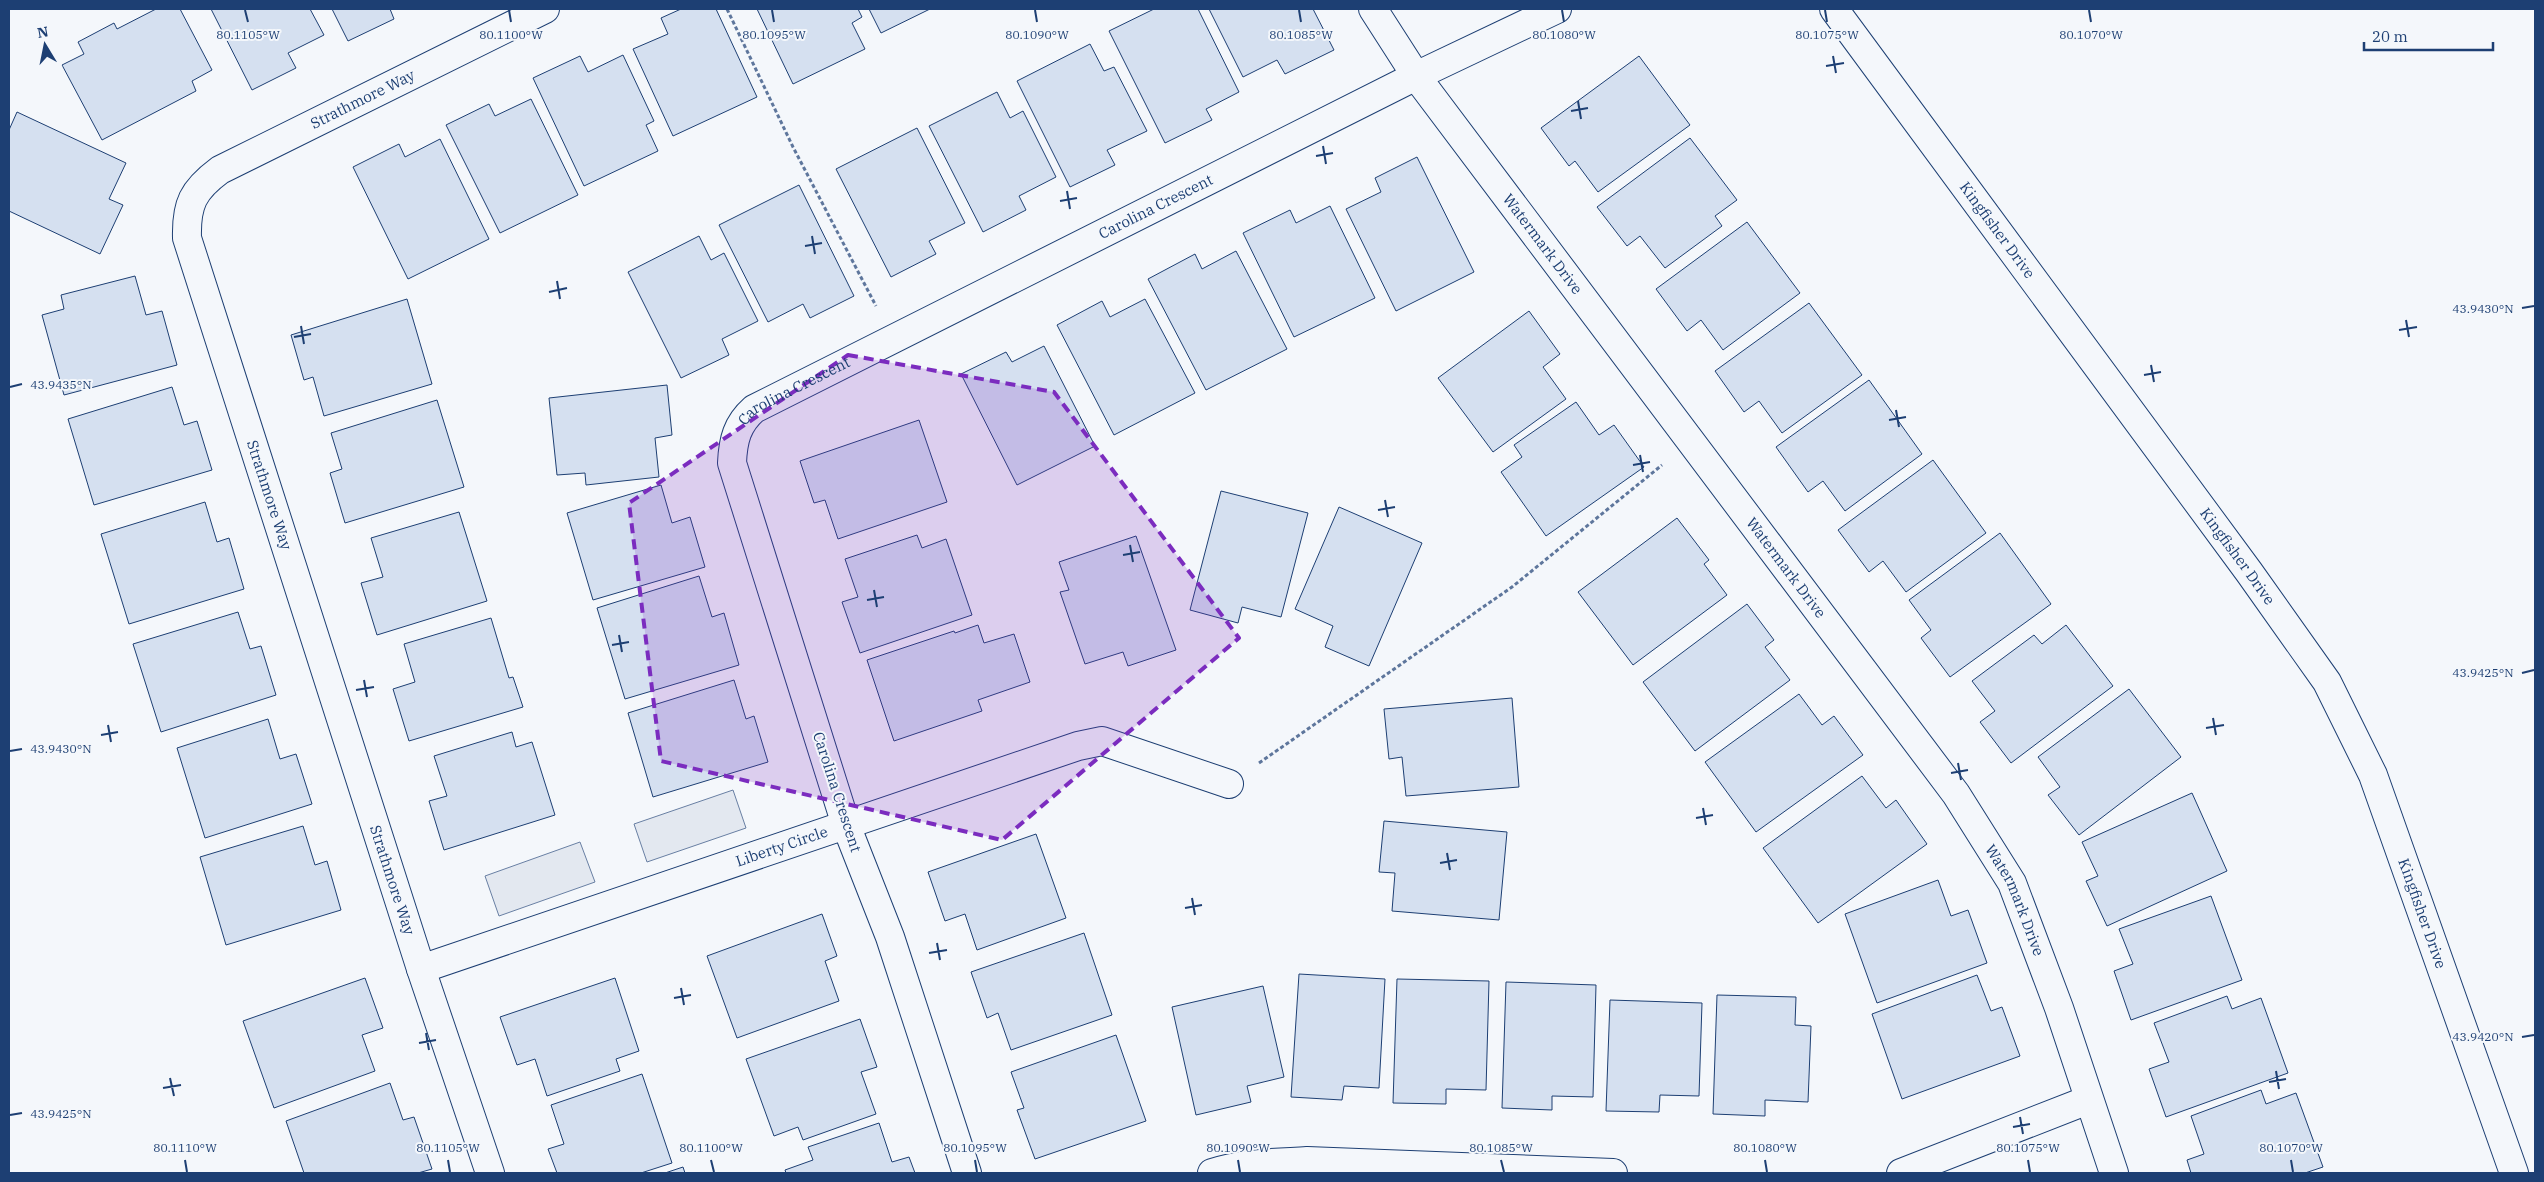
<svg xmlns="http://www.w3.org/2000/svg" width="2544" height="1182" viewBox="0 0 2544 1182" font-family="'IBM Plex Serif',serif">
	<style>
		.parking { fill: #e3e8f0; stroke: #687fa3 }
		.building { fill: #d5e0f0; stroke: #1d3f73 }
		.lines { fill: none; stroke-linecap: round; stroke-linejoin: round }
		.minor-casing { stroke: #1d3f73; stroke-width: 30 }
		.path { stroke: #5e769c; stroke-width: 3; stroke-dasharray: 4 2.5; stroke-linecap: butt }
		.minor { stroke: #f4f7fb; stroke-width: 28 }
		.marked { fill: #7b2cbf; fill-opacity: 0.2; stroke: #7b2cbf; stroke-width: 4; stroke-dasharray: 10 6; stroke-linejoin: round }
		.ticks { fill: none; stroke: #1d3f73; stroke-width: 2 }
		.labels { text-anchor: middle; stroke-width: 4; stroke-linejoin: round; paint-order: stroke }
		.street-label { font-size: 15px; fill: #1d3f73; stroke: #f4f7fb }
		.ticks-label { font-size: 12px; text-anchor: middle; fill: #1d3f73; stroke: #f4f7fb; stroke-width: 4; stroke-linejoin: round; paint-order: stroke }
	</style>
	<rect width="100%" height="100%" fill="#f4f7fb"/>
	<path class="parking" d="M733,790L746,828L647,862L634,824Z
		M580,842L595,882L499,916L485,876Z"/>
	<path class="building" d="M156,9H180L212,70L192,81L196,91L102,140L62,65L84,54L78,42L114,23L117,29Z
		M211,9H310L324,35L288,53L296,68L252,90Z
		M332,9H390L394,19L348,41Z
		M681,9H716L757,97L673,136L633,49L668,34L661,18Z
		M757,9H858L862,17L852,23L865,49L793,84Z
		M869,9H930L881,33Z
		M1154,9H1198L1239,92L1206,109L1212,120L1165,143L1109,31Z
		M1209,9H1313L1334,50L1285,74L1277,60L1243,77Z
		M1090,44L1104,71L1114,67L1147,131L1107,150L1115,165L1070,187L1017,81Z
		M623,55L654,121L646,125L658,151L584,186L533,78L580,56L588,72Z
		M1639,56L1690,125L1598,192L1575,161L1569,166L1541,128Z
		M997,92L1010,118L1023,111L1056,177L1019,196L1026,210L983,232L929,126Z
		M531,99L578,195L500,233L446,125L489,104L495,116Z
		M17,112L126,163L109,199L123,205L100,254L9,211V130Z
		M917,128L965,223L929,241L936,254L891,277L836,169Z
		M1690,138L1737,200L1715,216L1722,226L1665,268L1640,236L1627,246L1597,207Z
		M440,139L489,239L408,279L353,167L399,144L405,157Z
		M1417,157L1474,272L1396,311L1346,209L1381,192L1375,178Z
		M799,185L854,296L810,318L803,304L768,322L719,225Z
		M1330,206L1375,298L1294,337L1243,233L1290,210L1296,223Z
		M1747,222L1800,293L1723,350L1701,320L1687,331L1656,289Z
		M699,236L711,260L724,253L758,321L722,339L729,355L681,378L628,272Z
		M1236,251L1287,349L1206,390L1148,279L1195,254L1202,269Z
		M135,276L146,315L162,311L177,365L64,395L42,315L64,309L61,295Z
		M407,299L432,384L324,416L313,377L304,380L291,335Z
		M1145,299L1195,393L1114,435L1057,325L1102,301L1110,317Z
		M1809,303L1862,375L1782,433L1759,401L1744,412L1715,371Z
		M1529,311L1560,354L1543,367L1566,399L1493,452L1438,378Z
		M1044,346L1095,446L1017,485L961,374L1006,352L1012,362Z
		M1869,380L1922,454L1845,511L1823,481L1808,492L1776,447Z
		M667,385L672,435L655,438L659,477L586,485L585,473L557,475L549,398Z
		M172,387L184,425L197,421L212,470L94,505L68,419Z
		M437,400L464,487L345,523L330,473L342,469L331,433Z
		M1576,402L1599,435L1614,425L1644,467L1546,536L1501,472L1522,457L1514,445Z
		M919,420L947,502L838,539L825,500L814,503L800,461Z
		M1933,460L1986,533L1906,592L1883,561L1869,572L1838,530Z
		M661,485L672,523L690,517L705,567L593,600L567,513Z
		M1221,491L1308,513L1281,617L1242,607L1238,623L1190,610Z
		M205,502L217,542L229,538L244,589L129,624L101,534Z
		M1339,507L1422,543L1369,666L1325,647L1333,626L1295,609Z
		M459,512L487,601L377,635L361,583L383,577L371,538Z
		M1677,518L1709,560L1704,564L1727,595L1633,665L1578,592Z
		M2000,533L2051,604L1950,677L1921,638L1931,630L1909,600Z
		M917,535L922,548L946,539L972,615L860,653L842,602L858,597L845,559Z
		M1136,536L1176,650L1128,666L1123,652L1085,664L1060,592L1069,590L1059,562Z
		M699,576L712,617L724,613L739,665L625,699L597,608Z
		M1747,604L1774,640L1765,647L1790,680L1695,751L1643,682Z
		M238,612L250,649L261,646L276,695L161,732L133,644Z
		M491,618L509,678L513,677L523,707L409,741L393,689L415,682L404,644Z
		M978,625L984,643L1014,634L1030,682L978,700L982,711L894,741L867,660L954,631L955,633Z
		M2066,625L2113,686L2011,763L1980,722L1995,711L1972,681L2034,635L2042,644Z
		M734,680L746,719L754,716L768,762L653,797L628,713Z
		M2129,689L2181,757L2079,835L2048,795L2060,787L2038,757Z
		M1799,694L1822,725L1834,716L1863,755L1756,832L1705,762Z
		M1512,698L1519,787L1406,796L1402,757L1389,759L1384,709Z
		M268,719L280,759L296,754L312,804L205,838L177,748Z
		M512,732L516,747L532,742L555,815L444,850L429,801L447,796L434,756Z
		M1862,776L1886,808L1896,800L1927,844L1818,923L1763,848Z
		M2192,793L2227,871L2107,926L2086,881L2098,876L2082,842Z
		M1384,821L1507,832L1499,920L1392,911L1395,873L1379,872Z
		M303,826L315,865L327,861L341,910L226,945L200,857Z
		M1036,834L1066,918L977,950L965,914L945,921L928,872Z
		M1938,880L1951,916L1968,910L1987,963L1877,1003L1845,914Z
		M2211,896L2242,980L2131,1020L2114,971L2133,964L2119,929Z
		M822,914L837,956L825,961L839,1001L737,1038L707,956Z
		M1084,933L1112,1015L1011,1050L998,1013L987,1018L971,972Z
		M1299,974L1385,979L1379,1088L1344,1086L1342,1100L1291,1097Z
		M1977,975L1991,1011L2002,1007L2020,1056L1902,1099L1872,1014Z
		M365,978L383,1028L362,1035L375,1071L274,1108L243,1021Z
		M615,978L639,1051L616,1059L620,1071L547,1096L535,1059L517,1065L500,1017Z
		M1397,979L1489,981L1486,1090L1446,1089V1104L1393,1103Z
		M1506,982L1596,985L1593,1097L1552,1096V1110L1502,1108Z
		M1263,986L1284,1077L1247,1086L1251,1102L1196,1115L1172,1007Z
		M1717,995L1796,997L1795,1025L1811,1026L1808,1102L1765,1100V1116L1713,1114Z
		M2227,996L2232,1009L2261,998L2288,1073L2166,1117L2149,1069L2169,1062L2154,1023Z
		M1610,1000L1702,1003L1699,1096L1660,1095L1659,1112L1606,1111Z
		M860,1019L877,1067L861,1072L876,1114L803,1140L798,1127L774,1136L746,1059Z
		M1116,1035L1146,1121L1035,1159L1017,1110L1024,1108L1011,1072Z
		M642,1074L672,1163L641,1173H557L548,1149L564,1144L551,1105Z
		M390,1083L403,1120L414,1117L432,1169L418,1173H304L286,1121Z
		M2261,1090L2266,1104L2296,1093L2323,1167L2305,1173H2191L2187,1160L2204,1154L2191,1116Z
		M879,1123L892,1162L909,1157L915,1173H786L785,1170L813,1160L808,1147Z
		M683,1167L685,1173H665Z"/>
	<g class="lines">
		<defs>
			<g id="minor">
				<path id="s1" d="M1373,9L1416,76L1956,794L2012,883L2059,1008L2114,1173"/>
				<path id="s2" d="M1834,9L2249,572L2327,682L2373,775L2514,1173"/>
				<path id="s3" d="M421,969L1078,746L1102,741L1229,784"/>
				<path id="s4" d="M490,1173L421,969L187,238C186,204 193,190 220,170L545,9"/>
				<path id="s5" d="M967,1173L890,937L846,825L732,463C733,440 737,424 754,409L1416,76L1557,9"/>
				<path d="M1212,1173C1243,1163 1275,1163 1307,1161L1613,1173"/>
				<path d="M1901,1173L2088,1100"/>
			</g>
		</defs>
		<use href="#minor" class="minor-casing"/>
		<path class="path" d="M727,9L793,147L876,306
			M1259,763L1512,587L1662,465"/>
		<use href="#minor" class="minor"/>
	</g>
	<path class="marked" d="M848,355L1054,392L1239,638L1002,840L661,761L629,503Z"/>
	<path class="ticks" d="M245,10L248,22M509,10L511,22M772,10L774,22M1035,10L1037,22M1299,10L1301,22M1562,10L1564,22M1825,10L1827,22M2089,10L2091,22M1833,56L1836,73M1826,66L1844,63M1578,101L1581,119M1571,111L1588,108M1323,146L1326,164M1316,156L1333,153M1067,191L1070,209M1060,201L1077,198M812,236L815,254M805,246L822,243M557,281L560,299M549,292L567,288M2522,308L2534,306M2406,320L2409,337M301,326L304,344M2399,330L2417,327M294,337L311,334M2151,365L2154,382M2144,375L2161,372M10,387L22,384M1896,410L1899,427M1889,420L1906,417M1640,455L1643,472M1633,465L1650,462M1385,500L1388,517M1378,510L1395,507M1130,545L1133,562M1123,555L1140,552M874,590L877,607M867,600L884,597M619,635L622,652M612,645L629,642M2522,673L2534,670M364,680L367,697M356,690L374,687M2213,718L2216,735M108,725L111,742M2206,728L2224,725M101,735L118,732M10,751L22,749M1958,763L1961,780M1951,773L1968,770M1703,808L1706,825M1696,818L1713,815M1447,853L1450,870M1440,863L1457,860M1192,898L1195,915M1185,908L1202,905M937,943L940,960M929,953L947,950M681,988L684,1005M674,998L691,995M426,1033L429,1050M2522,1037L2534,1035M419,1043L436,1040M2276,1071L2279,1089M170,1078L174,1096M2269,1082L2286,1079M163,1088L181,1085M10,1115L22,1113M2020,1117L2023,1134M2013,1127L2030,1124M185,1160L187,1172M448,1160L450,1172M711,1160L714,1172M975,1160L977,1172M1238,1160L1240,1172M1501,1160L1504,1172M1765,1160L1767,1172M2028,1160L2030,1172M2291,1160L2293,1172"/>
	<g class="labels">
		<g class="street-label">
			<text dy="5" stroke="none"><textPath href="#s4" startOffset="1222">Strathmore Way</textPath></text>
			<text dy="5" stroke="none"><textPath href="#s5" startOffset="1258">Carolina Crescent</textPath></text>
			<text dy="5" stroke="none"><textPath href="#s2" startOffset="275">Kingfisher Drive</textPath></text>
			<text dy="5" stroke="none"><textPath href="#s1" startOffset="290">Watermark Drive</textPath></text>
			<text dy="5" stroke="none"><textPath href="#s5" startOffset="852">Carolina Crescent</textPath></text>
			<text transform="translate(269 495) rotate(72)" y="5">Strathmore Way</text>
			<text dy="5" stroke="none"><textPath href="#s2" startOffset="680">Kingfisher Drive</textPath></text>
			<text dy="5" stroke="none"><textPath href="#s1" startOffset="695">Watermark Drive</textPath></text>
			<text transform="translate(837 792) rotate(72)" y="5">Carolina Crescent</text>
			<text dy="5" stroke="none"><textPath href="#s3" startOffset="381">Liberty Circle</textPath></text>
			<text transform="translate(392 880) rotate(72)" y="5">Strathmore Way</text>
			<text dy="5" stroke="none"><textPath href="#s1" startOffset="1100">Watermark Drive</textPath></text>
			<text dy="5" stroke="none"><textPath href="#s2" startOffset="1085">Kingfisher Drive</textPath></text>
		</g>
	</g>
	<g class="ticks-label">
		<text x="248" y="39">80.1105°W</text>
		<text x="511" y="39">80.1100°W</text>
		<text x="774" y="39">80.1095°W</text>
		<text x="1037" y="39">80.1090°W</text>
		<text x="1564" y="39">80.1080°W</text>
		<text x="1827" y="39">80.1075°W</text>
		<text x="2091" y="39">80.1070°W</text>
		<text x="1301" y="39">80.1085°W</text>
		<text x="2483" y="313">43.9430°N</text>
		<text x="61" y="389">43.9435°N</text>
		<text x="2483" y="677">43.9425°N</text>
		<text x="61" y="753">43.9430°N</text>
		<text x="2483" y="1041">43.9420°N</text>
		<text x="61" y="1118">43.9425°N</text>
		<text x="185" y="1152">80.1110°W</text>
		<text x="448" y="1152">80.1105°W</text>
		<text x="711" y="1152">80.1100°W</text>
		<text x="975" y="1152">80.1095°W</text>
		<text x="1238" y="1152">80.1090°W</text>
		<text x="1501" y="1152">80.1085°W</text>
		<text x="1765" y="1152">80.1080°W</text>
		<text x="2028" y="1152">80.1075°W</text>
		<text x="2291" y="1152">80.1070°W</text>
	</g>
	<rect width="2544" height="1182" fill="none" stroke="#1d3f73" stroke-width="20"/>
	<g transform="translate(45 45) rotate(350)" stroke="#f4f7fb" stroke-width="4" paint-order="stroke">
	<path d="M0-4L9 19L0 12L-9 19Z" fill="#1d3f73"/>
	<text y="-8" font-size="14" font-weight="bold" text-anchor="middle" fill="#1d3f73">N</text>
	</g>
	<path d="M2364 42v8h129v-8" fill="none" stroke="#1d3f73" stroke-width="2.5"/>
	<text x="2372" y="42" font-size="15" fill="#1d3f73" stroke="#f4f7fb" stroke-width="4" paint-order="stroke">20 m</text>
</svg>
